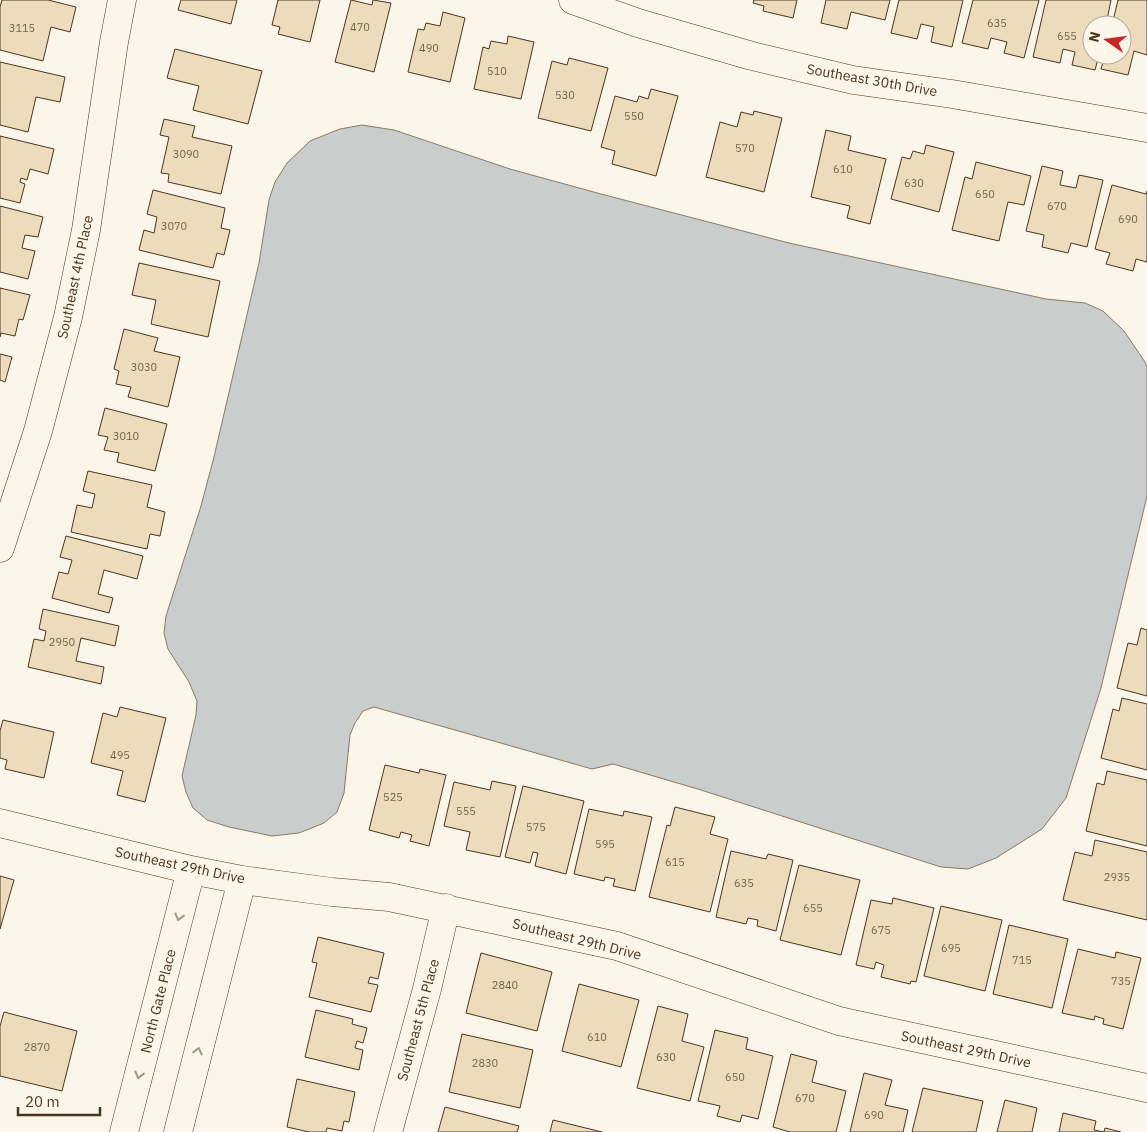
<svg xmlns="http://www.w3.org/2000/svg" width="1147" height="1132" viewBox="0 0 1147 1132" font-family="'IBM Plex Sans',sans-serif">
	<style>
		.water { fill: #c9cecd; stroke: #887966 }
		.building { fill: #ecdcbc; stroke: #4a3520 }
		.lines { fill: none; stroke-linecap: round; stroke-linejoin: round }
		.minor-casing { stroke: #4a3520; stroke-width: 29 }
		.minor { stroke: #fbf6e9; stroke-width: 28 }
		.oneway { stroke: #a29684 }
		.labels { text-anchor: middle; stroke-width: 4; stroke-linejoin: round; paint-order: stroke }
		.number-label { font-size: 11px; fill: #725f47 }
		.street-label { font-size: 14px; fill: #4a3520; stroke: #fbf6e9 }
	</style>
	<rect width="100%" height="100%" fill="#fbf6e9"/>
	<path class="water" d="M362,125L394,130L510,169L601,194L789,243L1046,299L1085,303L1103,311L1124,331L1145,362L1147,367V496L1101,688L1066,798L1042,829L996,858L968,869L941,867L701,790L613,764L592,769L374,707L363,711L355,723L350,735L344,793L337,812L324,823L299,833L272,836L229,827L207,820L193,808L186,792L182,776L196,715L197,701L189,682L168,649L164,633L166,616L201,506L214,457L259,263L269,200L275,182L287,163L310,141L340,129Z"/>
	<path class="building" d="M2,0H48L76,7L70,32L51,27L43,61L0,50V7Z
		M181,0H237L231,24L178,10Z
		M278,0H320L310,42L278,34L280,27L272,25Z
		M351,0L372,5L373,0L391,3L374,72L335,62Z
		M754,0H797L793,18L763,11L764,6L753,3Z
		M826,0H890L885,20L851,12L847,29L821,23Z
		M899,0H963L952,47L931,42L934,27L921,24L917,39L891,33Z
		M973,0H1039L1024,58L1004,53L1007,42L991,38L988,49L962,43Z
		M1046,0H1111L1106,25H1092V55H1099L1095,70L1072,65L1075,52L1063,49L1060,63L1033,57Z
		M1118,0H1147V55L1134,51L1128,75L1101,69L1105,55H1122V25H1112Z
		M443,12L465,18L450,82L408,72L418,29L424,30L426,23L440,26Z
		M508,36L534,42L521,99L474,89L483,47L489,49L491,41L507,44Z
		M175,49L262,71L248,124L193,110L199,86L167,78Z
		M569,58L608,68L591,131L538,118L552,61L567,65Z
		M0,62L65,77L60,102L36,97L28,132L0,125Z
		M651,89L678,96L656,176L612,164L615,151L601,147L615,96L637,102L639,96L648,99Z
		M754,111L782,118L764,192L706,177L720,122L737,127L741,112L753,115Z
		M164,119L195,126L192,137L232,146L221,194L168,182L169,174L161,173L169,137L160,135Z
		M826,130L851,136L848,150L886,159L870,224L847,218L850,206L811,197Z
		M0,136L54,149L48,174L30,169L27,180L21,178L20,182L25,184L20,203L0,198Z
		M926,145L954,152L939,212L891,199L902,157L910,159L913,151L924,154Z
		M976,162L1031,176L1024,205L1008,202L999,241L952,230L965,177L972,179Z
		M1042,166L1063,171L1060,185L1076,188L1079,175L1103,180L1087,247L1071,243L1068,253L1042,247L1044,235L1026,231Z
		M1112,185L1146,194L1147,191V262L1136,259L1133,271L1106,264L1110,253L1095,249Z
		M153,190L225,208L221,228L230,230L224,255L217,253L213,268L139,250L144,230L154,233L157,217L147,214Z
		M0,206L43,217L38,237L25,235L22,248L35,251L28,279L0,272Z
		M139,263L220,281L208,337L151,324L156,300L132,295Z
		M0,288L30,295L23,320L19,319L15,336L1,333L0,337Z
		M124,329L158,338L154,351L180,357L168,407L128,397L131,387L116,384L119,371L114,369Z
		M0,354L12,357L5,382L0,380Z
		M105,408L167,424L155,471L117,462L119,453L104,450L108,437L98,435Z
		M88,471L152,485L147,507L165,512L160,536L150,534L147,549L71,532L77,505L92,508L95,494L83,491Z
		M66,536L143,556L137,579L104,570L98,594L113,598L109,613L52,598L59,572L68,574L72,560L60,557Z
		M43,609L119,626L115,646L81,638L76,661L104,667L101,684L28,667L34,639L44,641L46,631L39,629Z
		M1141,628L1147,630V696L1117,688L1128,643L1137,645Z
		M1122,698L1147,704V770L1101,758L1113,709L1119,711Z
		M120,707L166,718L145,802L117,795L123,771L91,763L103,713L117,717Z
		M3,720L54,732L44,778L5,769L7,760L0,758V731Z
		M385,765L419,773L420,769L446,775L429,846L410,841L412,835L401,832L399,838L369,830Z
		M1107,771L1147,780V846L1086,831L1097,783L1104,785Z
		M492,781L516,786L500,857L466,850L470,832L444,826L454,782L490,790Z
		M523,786L584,801L566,874L535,866L538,853L533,852L530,863L505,857Z
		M675,807L715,817L710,834L728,839L710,912L649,897L667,825L670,826Z
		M589,809L623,816L624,811L652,817L635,891L613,886L615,879L605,877L604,881L574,874Z
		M1095,840L1147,852V920L1063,900L1075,852L1092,856Z
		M731,851L766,859L768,854L793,860L776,931L757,926L758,920L748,918L746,924L716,917Z
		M799,865L860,880L841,955L780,940Z
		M0,876L14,880L0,929Z
		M893,898L934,908L916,982L911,981L910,984L881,977L884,965L876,962L874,969L856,965L871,900L892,904Z
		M941,906L1002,920L985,991L924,976Z
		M1009,925L1068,939L1052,1008L993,994Z
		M318,937L384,953L378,979L370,977L368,983L378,985L371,1012L309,997L317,963L312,962Z
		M1078,949L1115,958L1116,952L1141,958L1123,1029L1103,1024L1104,1019L1095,1016L1094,1020L1062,1013Z
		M481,953L552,972L537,1031L466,1013Z
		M579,984L639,1000L621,1067L562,1051Z
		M658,1006L688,1014L682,1041L704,1047L690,1101L637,1088Z
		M316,1010L353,1019L352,1024L367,1028L363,1043L357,1041L355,1048L363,1050L359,1070L305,1057Z
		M4,1012L77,1031L62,1091L0,1076V1026Z
		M715,1030L748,1038L746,1049L773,1056L758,1119L742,1115L740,1122L717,1116L720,1106L698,1101Z
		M462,1034L533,1050L520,1108L449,1092Z
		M791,1054L817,1061L812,1082L846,1091L836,1132H790L773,1127Z
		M864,1073L892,1080L885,1105L908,1110L903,1132H850Z
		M297,1079L355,1092L349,1122L344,1121L342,1131L327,1128L326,1132H309L287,1127Z
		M923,1088L983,1101L976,1132H912Z
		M1005,1100L1037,1108L1032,1132H997Z
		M445,1107L519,1126L517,1132H438Z
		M1063,1113L1096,1121L1094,1130L1104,1132L1105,1128L1121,1132H1059Z
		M553,1120L602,1132H550Z"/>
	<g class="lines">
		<defs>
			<path id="minor" d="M573,0L638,23L752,56L853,80L952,94L1147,128
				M0,548L38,431L68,317L86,230L114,42L122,0
				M0,823L191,870L242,880L332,892L389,897L617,946L839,1021L1147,1088
				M124,1132L191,870
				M178,1132L242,880
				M388,1132L427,989L446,908"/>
		</defs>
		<use href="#minor" class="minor-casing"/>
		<use href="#minor" class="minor"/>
	</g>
	<defs><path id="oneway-chevron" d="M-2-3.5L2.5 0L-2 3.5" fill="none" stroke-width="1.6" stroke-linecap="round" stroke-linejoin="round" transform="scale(1.25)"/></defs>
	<g class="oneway">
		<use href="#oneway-chevron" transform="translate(179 917) rotate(104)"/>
		<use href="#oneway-chevron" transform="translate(198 1051) rotate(-76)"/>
		<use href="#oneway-chevron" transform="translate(139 1075) rotate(104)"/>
	</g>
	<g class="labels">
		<g class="number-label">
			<text x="997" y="27">635</text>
			<text x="360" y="31">470</text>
			<text x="22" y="32">3115</text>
			<text x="1067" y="40">655</text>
			<text x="429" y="52">490</text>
			<text x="497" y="75">510</text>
			<text x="565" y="99">530</text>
			<text x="634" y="120">550</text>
			<text x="745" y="152">570</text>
			<text x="186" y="158">3090</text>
			<text x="843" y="173">610</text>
			<text x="914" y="187">630</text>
			<text x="985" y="198">650</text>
			<text x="1057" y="210">670</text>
			<text x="1128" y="223">690</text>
			<text x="174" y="230">3070</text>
			<text x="144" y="371">3030</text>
			<text x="126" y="440">3010</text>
			<text x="62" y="646">2950</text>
			<text x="120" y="759">495</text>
			<text x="393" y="801">525</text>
			<text x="466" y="815">555</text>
			<text x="536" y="831">575</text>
			<text x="605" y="848">595</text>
			<text x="675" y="866">615</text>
			<text x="1117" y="881">2935</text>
			<text x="744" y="887">635</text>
			<text x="813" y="912">655</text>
			<text x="881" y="934">675</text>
			<text x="951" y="952">695</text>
			<text x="1022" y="964">715</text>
			<text x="1121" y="985">735</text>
			<text x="505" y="989">2840</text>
			<text x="597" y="1041">610</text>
			<text x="37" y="1051">2870</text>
			<text x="666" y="1061">630</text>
			<text x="485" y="1067">2830</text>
			<text x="735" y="1081">650</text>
			<text x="805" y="1102">670</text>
			<text x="874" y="1119">690</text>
		</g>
		<g class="street-label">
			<text transform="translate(872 80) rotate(10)" y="5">Southeast 30th Drive</text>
			<text transform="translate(75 277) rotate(-78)" y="5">Southeast 4th Place</text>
			<text transform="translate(180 865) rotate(12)" y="5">Southeast 29th Drive</text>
			<text transform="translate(577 939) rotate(14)" y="5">Southeast 29th Drive</text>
			<text transform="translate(158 1001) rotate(-76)" y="5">North Gate Place</text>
			<text transform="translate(418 1020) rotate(-75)" y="5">Southeast 5th Place</text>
			<text transform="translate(966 1049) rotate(12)" y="5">Southeast 29th Drive</text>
		</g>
	</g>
	<g transform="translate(1107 40) rotate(284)"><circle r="24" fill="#fbf6e9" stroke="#b4a999"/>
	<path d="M0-4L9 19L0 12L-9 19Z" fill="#c62828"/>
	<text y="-8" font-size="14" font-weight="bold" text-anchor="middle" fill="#4a3520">N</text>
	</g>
	<path d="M18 1107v8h82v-8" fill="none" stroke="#4a3520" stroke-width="2.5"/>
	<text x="25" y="1107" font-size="15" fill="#4a3520" stroke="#fbf6e9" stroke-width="4" paint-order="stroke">20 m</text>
</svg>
